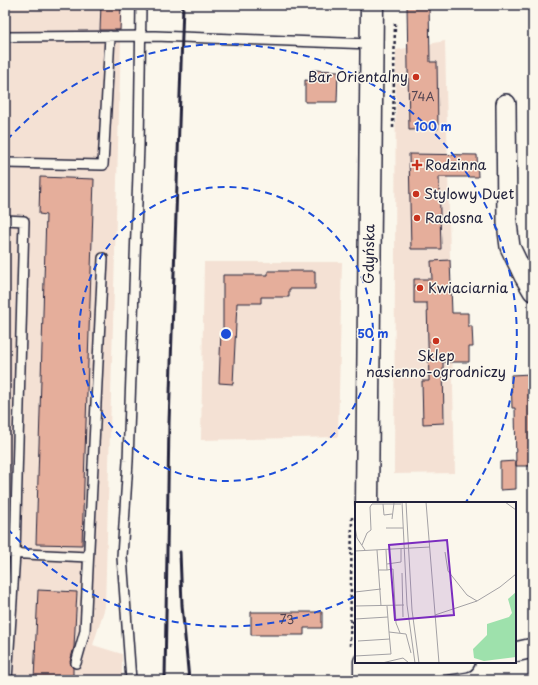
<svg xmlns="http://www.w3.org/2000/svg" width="538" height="685" viewBox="0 0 538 685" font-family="'Playpen Sans',sans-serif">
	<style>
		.built { fill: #f4e1d4 }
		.building { fill: #e5ae9b; stroke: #22223b }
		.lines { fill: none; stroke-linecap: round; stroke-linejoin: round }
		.service-casing { stroke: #22223b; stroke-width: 12 }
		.minor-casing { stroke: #22223b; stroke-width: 22 }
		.secondary-casing { stroke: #22223b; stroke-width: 25 }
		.path { stroke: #22223b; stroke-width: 2.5; stroke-dasharray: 3 3; stroke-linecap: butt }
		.service { stroke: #fbf7ec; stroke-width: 9 }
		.minor { stroke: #fbf7ec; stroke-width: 19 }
		.secondary { stroke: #fbf7ec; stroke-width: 22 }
		.rail { stroke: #22223b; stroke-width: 3 }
		.ring { fill: none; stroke: #1d4ed8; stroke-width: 2; stroke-dasharray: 7 5 }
		.poi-dot { fill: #c8321e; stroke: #fbf7ec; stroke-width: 1.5 }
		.labels { text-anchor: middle; stroke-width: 3; stroke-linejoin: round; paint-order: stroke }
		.number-label { font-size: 12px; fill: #534553 }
		.poi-label { font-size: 14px; fill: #22223b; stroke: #fbf7ec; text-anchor: start }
		.street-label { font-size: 14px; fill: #22223b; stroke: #fbf7ec }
		.inset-road { fill: none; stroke: #a4a2a5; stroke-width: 1 }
		.view { fill: #7b2cbf; fill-opacity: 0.15; stroke: #7b2cbf; stroke-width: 2 }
		.inset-edge { fill: none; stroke: #22223b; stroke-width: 2 }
		.centre { fill: #1d4ed8; stroke: #fbf7ec; stroke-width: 2 }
		.ring-label { font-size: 12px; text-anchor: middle; font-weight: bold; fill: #1d4ed8; stroke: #fbf7ec; stroke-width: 3; stroke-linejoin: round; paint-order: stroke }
	</style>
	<rect width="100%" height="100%" fill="#fbf7ec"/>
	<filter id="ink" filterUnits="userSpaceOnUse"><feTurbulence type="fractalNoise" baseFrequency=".025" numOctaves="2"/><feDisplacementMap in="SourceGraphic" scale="8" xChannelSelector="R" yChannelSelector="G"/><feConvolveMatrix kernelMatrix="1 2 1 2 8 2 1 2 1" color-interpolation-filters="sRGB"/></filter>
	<g filter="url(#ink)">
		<path class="built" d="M5,5H122L105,607L93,645L122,654V680H5Z
			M445,41L455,473L394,474L396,50Z
			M204,262H342L338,437L201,440Z"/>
		<path class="building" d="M101,5H121L120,30H100Z
			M407,5H429L430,62H437L438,129L409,130Z
			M312,70L338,71L337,102H305V80L312,81Z
			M409,154L477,155L478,177H439L441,249H411Z
			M40,177L94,179L82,545L36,544L46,215L39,214Z
			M450,260L452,313H468V326H472L473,347H469V362H443L444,423L423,424L422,381H429L427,303H414V279H432L431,261Z
			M268,271H315V289H289V297H261V303H237L233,384L219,383L221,330H223V275H268Z
			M531,374L533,466H516L515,408H512L511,375Z
			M516,461V489L500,490V462Z
			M38,590L77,592L74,647L70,662L73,668V680H34Z
			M251,612H322V628H304V635H251Z"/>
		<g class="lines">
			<defs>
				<path id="service" d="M5,37L155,36L371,44
					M5,163L103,165L110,36
					M5,220L24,221L15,553L7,680
					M5,553L88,557
					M76,663L85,631L103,258
					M131,680L122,557L128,461L139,145L141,5"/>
				<path id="minor" d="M506,104L507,223L510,247L524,276L533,291
					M515,652L533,648
					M365,670L420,669L465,662"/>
				<path id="secondary" d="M367,503L372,5
					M365,680V662"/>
			</defs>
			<use href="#service" class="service-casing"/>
			<use href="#minor" class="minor-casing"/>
			<use href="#secondary" class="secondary-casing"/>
			<path class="path" d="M393,128L395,23
				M351,622H356
				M350,646L352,517"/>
			<use href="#service" class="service"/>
			<use href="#minor" class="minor"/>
			<use href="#secondary" class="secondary"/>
			<path class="rail" d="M180,552L182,605L189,680
				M165,680L169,423L183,5"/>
		</g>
	</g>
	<g class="ring">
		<circle cx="226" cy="334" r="147"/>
		<path d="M354 597A293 293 0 0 1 7 528M7 140A293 293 0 0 1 466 502"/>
	</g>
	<g class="poi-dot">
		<circle cx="416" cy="77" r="4"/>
		<path d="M415 159h4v4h4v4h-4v4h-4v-4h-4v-4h4z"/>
		<circle cx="416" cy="194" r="4"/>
		<circle cx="417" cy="218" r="4"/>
		<circle cx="420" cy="288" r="4"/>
		<circle cx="436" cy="341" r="4"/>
	</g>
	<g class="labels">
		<g class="number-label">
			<text x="423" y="101">74A</text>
			<text x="287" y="624">73</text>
		</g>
		<g class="poi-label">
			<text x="408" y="82" text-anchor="end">Bar Orientalny</text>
			<text x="425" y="170">Rodzinna</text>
			<text x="424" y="199">Stylowy Duet</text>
			<text x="425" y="223">Radosna</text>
			<text x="428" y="293">Kwiaciarnia</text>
			<text x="436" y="361" text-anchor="middle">Sklep<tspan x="436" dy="16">nasienno-ogrodniczy</tspan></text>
		</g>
		<g class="street-label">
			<text transform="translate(369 254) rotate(-89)" y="5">Gdyńska</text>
		</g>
	</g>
	<g transform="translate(355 502)">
		<rect width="161" height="161" fill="#fbf7ec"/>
		<path d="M161,90V155L129,159L119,156L118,147L132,133V122L154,115L157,111L153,97Z" fill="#9ee1ac"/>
		<path class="inset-road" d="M47,0L52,103L60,161M51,0L57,108L64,161M71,0L84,161M150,0L161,8M28,2L29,13L37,12M37,17L39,1M0,25L2,36L10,48M31,26H48M7,43L12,31L16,28L15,5L17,2H46M22,48L26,104M0,49L75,45M90,50L93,69L112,93L122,99M32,62L46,60V46M24,68H32L31,48M32,68L38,67L41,121L45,131M47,71L48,115M0,90L26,87M0,104L49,103M32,104L34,130M80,113L122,99L145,85L161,72M0,117L33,115M3,139L35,137M0,154L36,152L34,130L51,132L56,151M27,161L48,156L54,161"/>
		<path class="view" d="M92,38L99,113L40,118L34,43Z"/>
		<rect width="161" height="161" class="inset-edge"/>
	</g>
	<circle cx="226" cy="334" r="6" class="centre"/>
	<g class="ring-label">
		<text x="433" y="131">100 m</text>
		<text x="373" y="338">50 m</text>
	</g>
	<rect width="538" height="685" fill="none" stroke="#fbf7ec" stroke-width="20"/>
	<rect x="10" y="10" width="518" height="665" fill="none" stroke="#22223b" stroke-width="1.5" filter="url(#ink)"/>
</svg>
